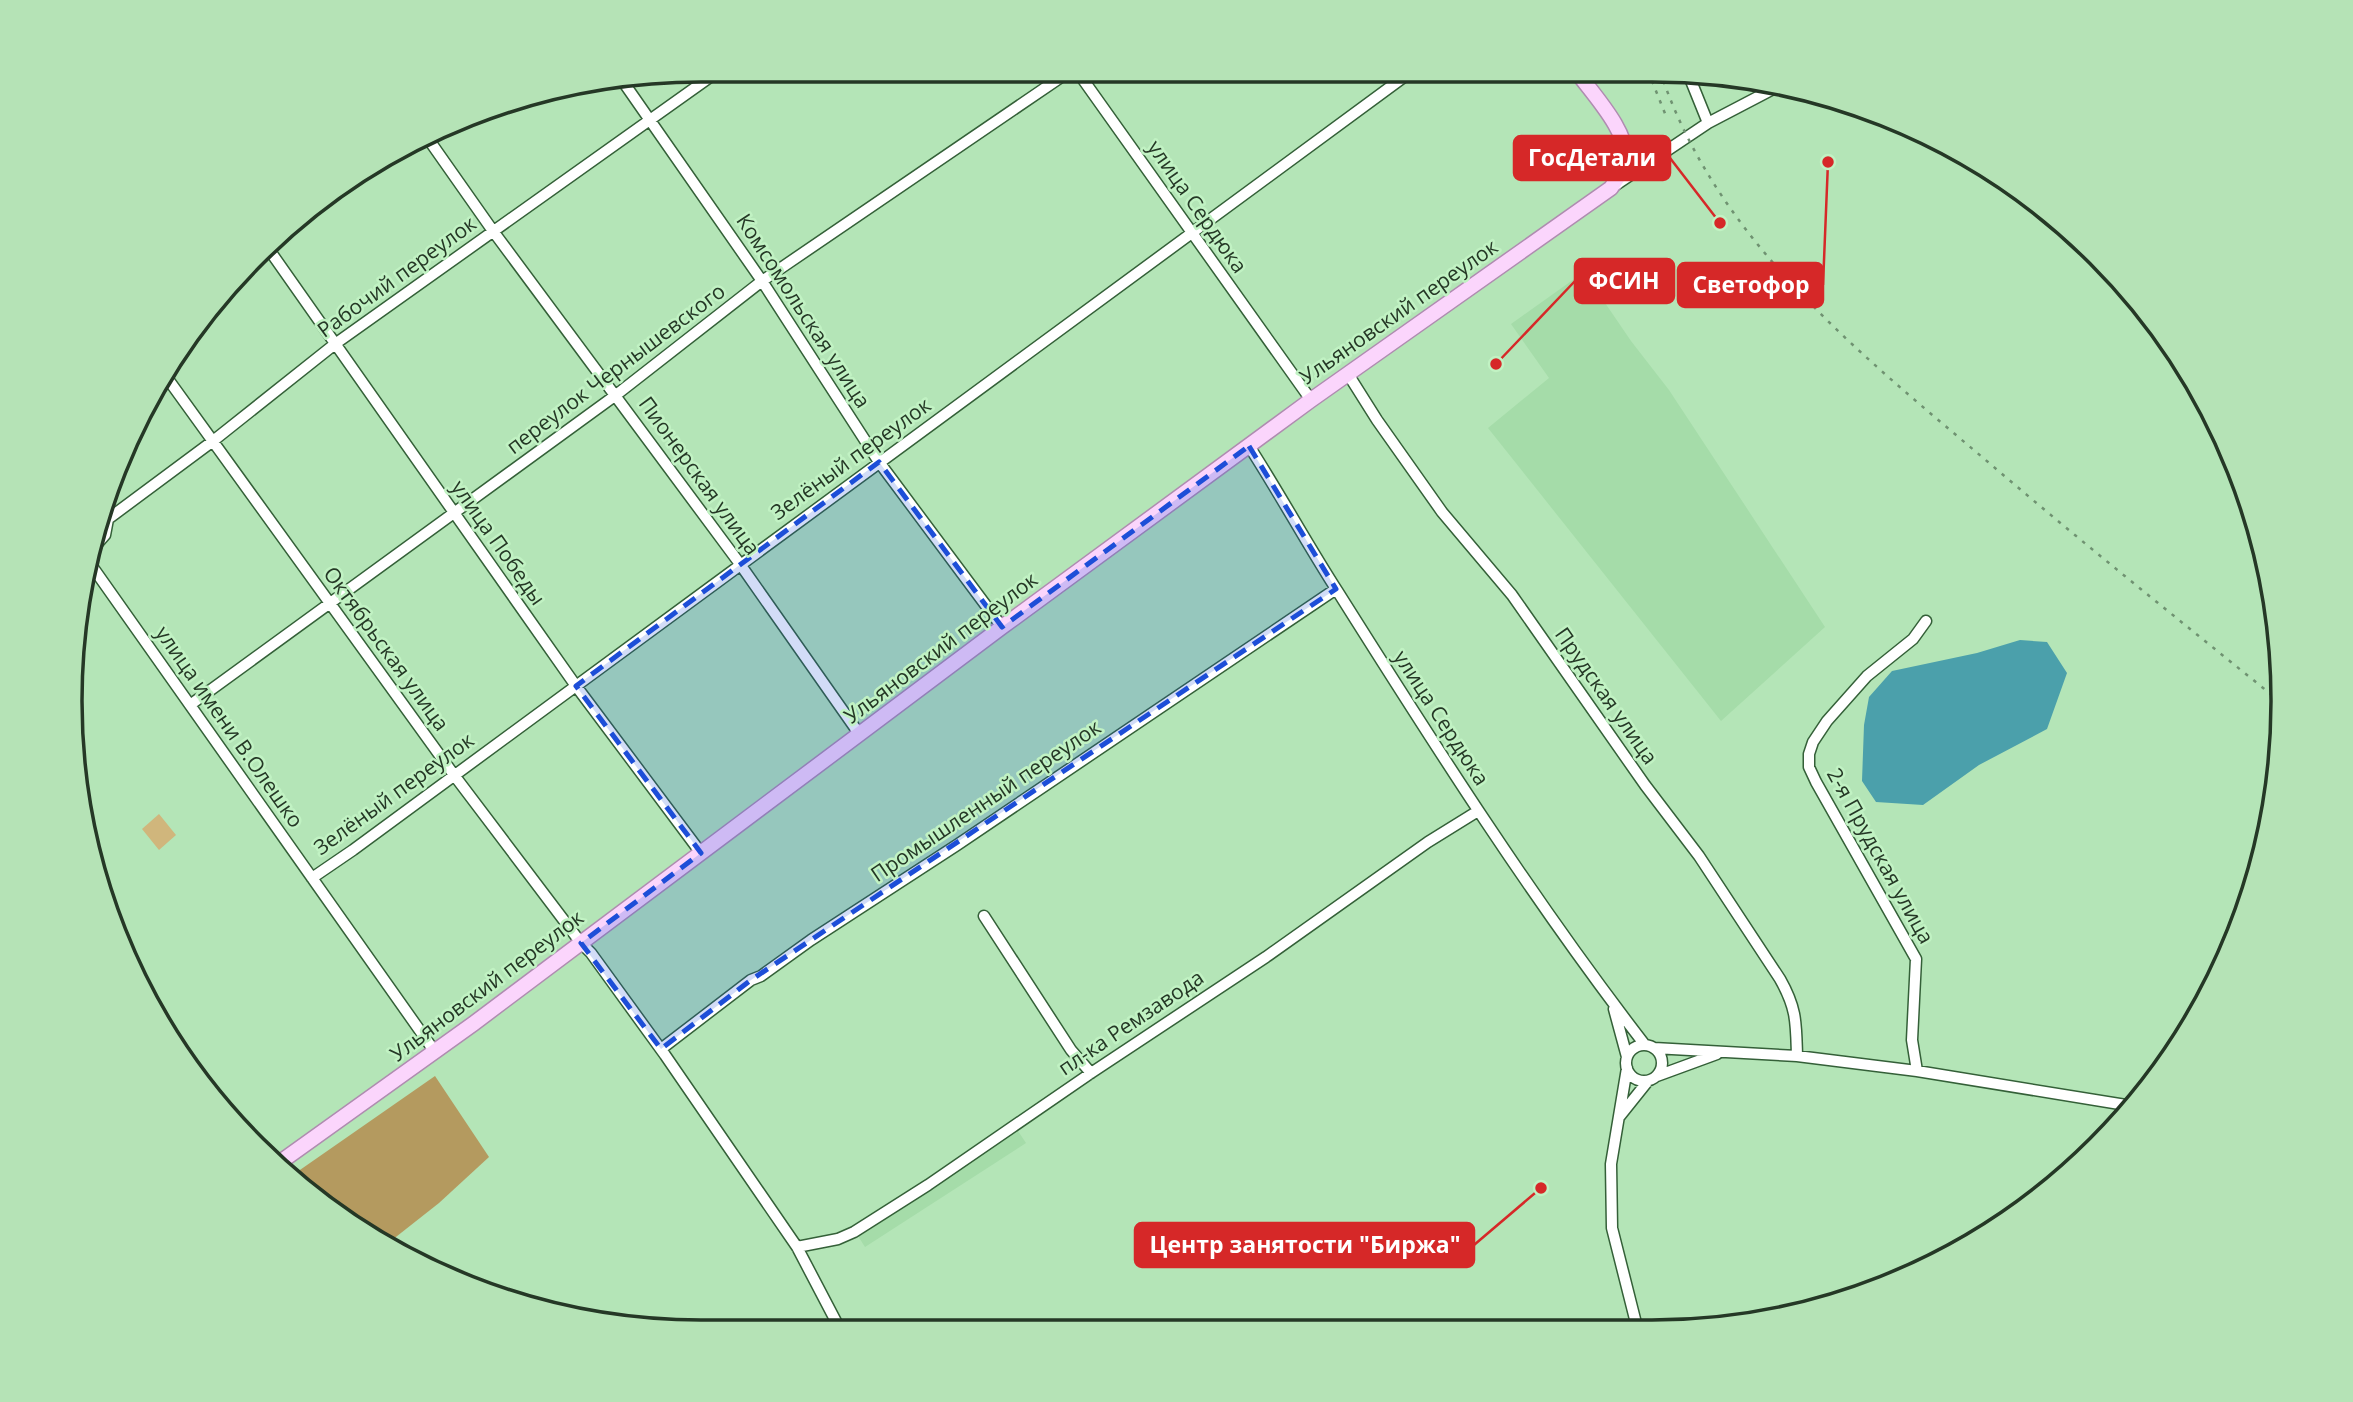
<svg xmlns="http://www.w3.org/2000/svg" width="2353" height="1402" viewBox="0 0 2353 1402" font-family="'Open Sans',sans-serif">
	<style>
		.built { fill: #a5dca9 }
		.green { fill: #d0b67c }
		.forest { fill: #b49a5f }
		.water { fill: #4ba0ab }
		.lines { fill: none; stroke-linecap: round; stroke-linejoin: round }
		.minor-casing { stroke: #346038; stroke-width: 13 }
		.major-casing { stroke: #af8cb0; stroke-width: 17 }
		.minor { stroke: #fff; stroke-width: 10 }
		.major { stroke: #fbd5fc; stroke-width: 14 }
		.rail { stroke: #6f9271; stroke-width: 2.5; stroke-dasharray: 3.5 7; stroke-linecap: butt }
		.marked { fill: #1d4ed8; fill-opacity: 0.2; stroke: #1d4ed8; stroke-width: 5; stroke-dasharray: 14 9; stroke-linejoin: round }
		.labels { text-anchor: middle; stroke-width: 5; stroke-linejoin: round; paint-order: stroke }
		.street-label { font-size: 21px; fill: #253826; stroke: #c1f2c3 }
		.rim { fill: none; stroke: #253826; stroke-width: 3.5 }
		.leader { fill: none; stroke: #d62828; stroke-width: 2.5 }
		.callout-dot { fill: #d62828; stroke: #c1f2c3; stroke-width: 2.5 }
		.callout { fill: #d62828; stroke: #d62828; stroke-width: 2.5 }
		.callout-label { font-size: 23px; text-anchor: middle; font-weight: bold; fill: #fff }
	</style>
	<rect width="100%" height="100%" fill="#b4e5b7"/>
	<path class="built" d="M1584,272L1631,341L1669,390L1825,627L1721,721L1488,428L1549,378L1511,324Z
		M1018,1131L1026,1143L865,1247L858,1236Z"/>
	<path class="green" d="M159,814L176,835L159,850L142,829Z"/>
	<path class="forest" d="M435,1076L489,1157L439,1203L387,1244L351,1226L303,1184L297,1172Z"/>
	<path class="water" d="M2020,640L2047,642L2067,673L2047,729L1979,765L1923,805L1876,802L1862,781L1864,725L1869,697L1892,671L1977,653Z"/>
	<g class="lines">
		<defs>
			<path id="minor" d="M1077,71L1311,400
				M1687,71L1708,123
				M624,83L762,281L879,462L1002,627
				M429,140L493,231L740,564L860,735
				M1614,186L1708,123L1775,88
				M270,251L576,686L701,853
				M1348,374L1377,420L1442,512L1512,595L1645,785L1699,856L1780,979C1797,1009 1796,1023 1797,1056
				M165,375L454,775L581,943L591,953L665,1055L797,1247L841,1331
				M1249,446C1280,494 1307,544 1338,592C1435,746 1533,900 1645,1045
				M100,518L108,519L213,441L335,344L720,70
				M90,552L105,535L108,519
				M89,562L435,1052
				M190,705L616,395L762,281L1070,71
				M312,878L353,850L1412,71
				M984,916L1071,1050L1091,1073
				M1614,1009L1627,1057
				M1626 1063a18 18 0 1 1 36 0a18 18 0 1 1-36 0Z
				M1654,1048L1797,1056L1917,1071L2132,1106
				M661,1049L751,980L761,976L811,940L957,845L1336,589
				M1627,1068L1611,1164L1612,1228L1638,1331
				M1917,1071L1912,1040L1916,959L1816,782L1809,767V754L1813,742L1827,721L1867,676L1913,639L1926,621
				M1657,1076L1717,1054
				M1620,1116L1648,1081
				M797,1247L838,1239L854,1232L928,1185L1091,1073L1266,957L1428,842L1478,811"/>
			<path id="major" d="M279,1163L473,1024L1002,627L1311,400L1611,188C1616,180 1623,171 1625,163C1632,135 1592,93 1576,71"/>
		</defs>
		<use href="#minor" class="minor-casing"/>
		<use href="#major" class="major-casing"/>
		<use href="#minor" class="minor"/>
		<use href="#major" class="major"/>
		<path class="rail" d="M1648,71L1666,116
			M1660,71C1716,240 1858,352 1988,462C2085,545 2184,624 2283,704"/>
	</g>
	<path class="marked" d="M1249,446L1336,589L751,980L661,1049L581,943L701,853L576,686L879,462L1002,627Z"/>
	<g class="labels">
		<g class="street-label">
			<text transform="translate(1197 207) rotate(55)" y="7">улица Сердюка</text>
			<text transform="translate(397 277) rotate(-36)" y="7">Рабочий переулок</text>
			<text transform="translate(803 311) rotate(57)" y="7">Комсомольская улица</text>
			<text transform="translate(1399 312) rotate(-35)" y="7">Ульяновский переулок</text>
			<text transform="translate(616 369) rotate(-37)" y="7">переулок Чернышевского</text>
			<text transform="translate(851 459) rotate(-36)" y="7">Зелёный переулок</text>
			<text transform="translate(699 476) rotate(54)" y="7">Пионерская улица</text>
			<text transform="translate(498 543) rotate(55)" y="7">улица Победы</text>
			<text transform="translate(941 648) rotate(-37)" y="7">Ульяновский переулок</text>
			<text transform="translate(386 649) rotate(54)" y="7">Октябрьская улица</text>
			<text transform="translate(1606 696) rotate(55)" y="7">Прудская улица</text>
			<text transform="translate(1441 718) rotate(57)" y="7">улица Сердюка</text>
			<text transform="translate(229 727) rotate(55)" y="7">улица имени В.Олешко</text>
			<text transform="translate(394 794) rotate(-36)" y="7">Зелёный переулок</text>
			<text transform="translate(986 801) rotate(-34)" y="7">Промышленный переулок</text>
			<text transform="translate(1880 856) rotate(61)" y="7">2-я Прудская улица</text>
			<text transform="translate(487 986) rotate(-37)" y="7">Ульяновский переулок</text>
			<text transform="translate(1131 1023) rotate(-34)" y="7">пл-ка Ремзавода</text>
		</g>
	</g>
	<path d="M0 0H2353V1402H0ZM701 82H1652A619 619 0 0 1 2271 701V701A619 619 0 0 1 1652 1320H701A619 619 0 0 1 82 701V701A619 619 0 0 1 701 82Z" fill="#b5e3b6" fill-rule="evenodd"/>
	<path class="rim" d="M701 82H1652A619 619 0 0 1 2271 701V701A619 619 0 0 1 1652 1320H701A619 619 0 0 1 82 701V701A619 619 0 0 1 701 82Z"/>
	<path class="leader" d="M1720 223L1670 158M1496 364L1575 281M1828 162L1823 285M1541 1188L1474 1245"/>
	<g class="callout-dot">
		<circle cx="1720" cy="223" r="7"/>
		<circle cx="1496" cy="364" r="7"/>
		<circle cx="1828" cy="162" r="7"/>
		<circle cx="1541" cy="1188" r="7"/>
	</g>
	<g class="callout">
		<rect x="1514" y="136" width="156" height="44" rx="7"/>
		<rect x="1575" y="259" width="99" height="44" rx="7"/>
		<rect x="1678" y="263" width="145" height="44" rx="7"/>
		<rect x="1135" y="1223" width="339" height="44" rx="7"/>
	</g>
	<g class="callout-label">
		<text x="1592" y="166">ГосДетали</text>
		<text x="1624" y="289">ФСИН</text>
		<text x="1751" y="293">Светофор</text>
		<text x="1305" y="1253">Центр занятости "Биржа"</text>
	</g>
</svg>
